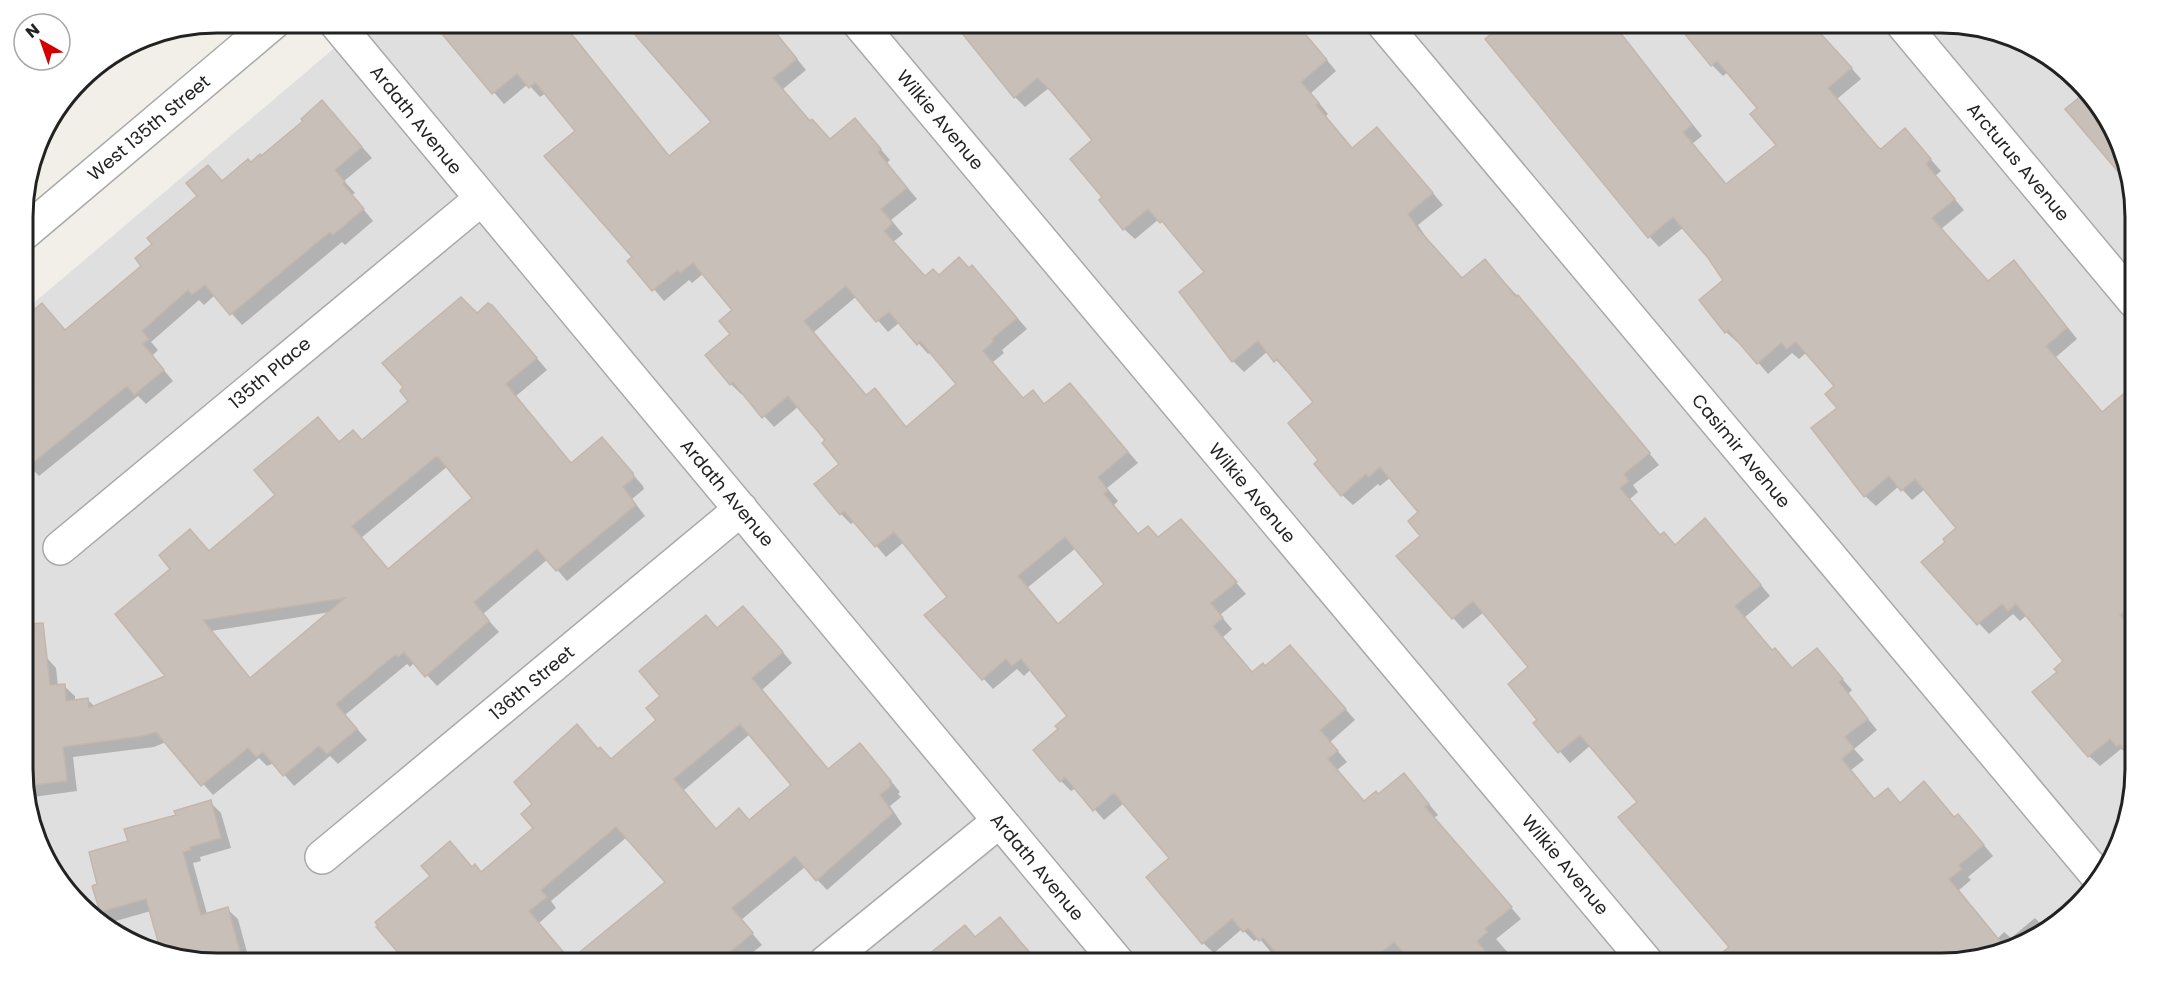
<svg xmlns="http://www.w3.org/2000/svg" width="2158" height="986" viewBox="0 0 2158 986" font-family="Poppins,sans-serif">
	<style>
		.residential { fill: #e0dfdf }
		.shadow { fill: #0003; fill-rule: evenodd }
		.building { fill: #c7bfb8; stroke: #c4b6ab; stroke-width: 1.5; fill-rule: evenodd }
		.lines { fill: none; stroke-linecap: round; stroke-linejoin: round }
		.minor-casing { stroke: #a9a9a9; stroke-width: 36 }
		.minor { stroke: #fff; stroke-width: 33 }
		.labels { text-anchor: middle; stroke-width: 5; stroke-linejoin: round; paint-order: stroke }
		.street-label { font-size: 18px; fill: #222; stroke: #fff }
		.rim { fill: none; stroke: #222; stroke-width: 3 }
	</style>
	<rect width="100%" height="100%" fill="#f2efe9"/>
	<path class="residential" d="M1941,22L2016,37L2096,99L2134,192L2135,769L2121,844L2095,888L2049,931L1953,963H217L142,949L62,887L24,795L23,312L364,23Z"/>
	<path class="shadow" d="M562,22L670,157L713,123L626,22H771L779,32L777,34L806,70L783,89L810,122L831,141L865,131L890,160L887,163L917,199L891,220L903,234L893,242L925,277H939L969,269L983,278L1027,329L1002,350L1004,353L993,362L1024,400L1033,392L1045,405L1080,396L1138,463L1107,488L1118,501L1114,505L1139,535L1159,539L1191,531L1246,594L1220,615L1232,629L1223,637L1253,674L1301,658L1355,720L1330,742L1347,762L1337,770L1365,803L1414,786L1438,815L1434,818L1521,919L1496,939L1517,963H1280L1259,938L1254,941L1242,929L1214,953L1203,943L1171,859L1124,803L1104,820L1076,788L1071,791L1061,781L1060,730L1069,716L1031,669L1024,676L1017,669L993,689L926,616L949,597L904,542L886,557L855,521L851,524L841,514V464L827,440L799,406L774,427L744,393L741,394L731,384L734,310L704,273L692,283L689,280L664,301L630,261L634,257L578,131L546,93L540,97L528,84L504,104L437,27ZM857,296L888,332L900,322L928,354L931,352L959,385L907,428L875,390L867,396L814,332ZM1076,548L1107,585L1059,625L1027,588Z
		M974,22L1312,42L1336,71L1311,93L1328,114L1326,116L1353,149L1387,139L1443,205L1418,225L1429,242L1463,280L1495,272L1528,307L1659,465L1633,485L1638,492L1630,499L1661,536L1664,534L1676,546L1716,531L1770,596L1745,617L1773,651L1793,670L1817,650L1852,690L1848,694L1877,730L1854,749L1864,760L1851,770L1876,800L1901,804L1935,794L1955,818L1968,826L1993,856L1968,877L1971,880L1959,890L1998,938L2004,932L2011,938L2035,918L2048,931L1953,963H1947L1938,951L1923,963H1739L1639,802L1591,745L1570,763L1535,723L1539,720L1530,667L1484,612L1463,629L1398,556L1423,536L1420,513L1391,477L1380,486L1378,484L1353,505L1342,495L1320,460L1316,402L1288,370L1286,371L1268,351L1244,372L1233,361L1181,292L1206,272L1173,231L1159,219L1135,239L1124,229L1104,197L1095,140L1049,88L1025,107L1015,97Z
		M1612,22L1702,136L1692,144L1727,185L1778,145L1759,108L1728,72L1723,76L1712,65L1677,22H1811L1861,79L1837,99L1881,151L1905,130L1941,171L1935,176L1964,210L1941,229L1989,282L2014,262L2024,272L2077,339L2056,357L2102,413L2124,395L2134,406L2135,759L2121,749L2100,766L2089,756L2059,672L2066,661L2027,615L2020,621L2013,614L1989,634L1923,563L1948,542L1958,529L1925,489L1912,500L1899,486L1876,506L1865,496L1839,408L1836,386L1807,352L1799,359L1792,353L1768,374L1739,340L1737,342L1726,332L1725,280L1684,227L1659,247L1649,236Z
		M2008,36L2016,37L2029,48L2024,53Z
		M2087,93L2096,99L2130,183L2067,109Z
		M322,102L372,158L344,181L355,193L352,195L373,221L345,245L342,242L242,325L215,295L204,305L199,300L151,342L158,350L152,356L173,381L146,404L138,396L39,476L23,460V322L66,332L143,266L223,182L262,158L305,121Z
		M492,306L547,370L516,396L572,464L602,439L643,486L644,489L632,499L645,516L567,581L548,559L483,614L499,632L437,686L415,662L410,667L407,664L345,715L367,740L338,764L330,756L294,786L274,763L267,766L259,758L213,795L166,742L154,747L73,757L77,791L33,797L24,788V660L46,657L56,668L58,686H64L75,696V701L88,700L95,707L168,676L172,569L190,531L210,553L277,495L318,419L340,443L362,441L410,401L477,315ZM448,466L474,498L389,570L361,538ZM331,612L251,679L211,631Z
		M754,618L792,663L762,690L829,770L870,756L900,792L898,794L901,797L890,806L902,824L827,890L805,867L741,920L762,945L739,963H409L378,928L432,877L450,843L473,868L482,873L535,828L599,750L612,761L658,720L662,696L718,629ZM750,734L793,785L750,821L716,830L683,791ZM627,837L667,882L571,961L539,923L556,908L551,901Z
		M210,802L221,813L231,848L200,857L201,861L193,863L207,914L227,909L238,919L250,963L217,964L163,953L151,911L112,922L101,911L99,885L130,842L178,816Z
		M1010,930L1041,963H931L941,955L976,938Z"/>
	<path class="building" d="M432,22H562L669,156L711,122L624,22H767L797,59L773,78L810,121L812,119L830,139L855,118L881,149L878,152L907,188L881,209L893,223L884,231L925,276L933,269L939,275L959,257L969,268L972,265L1017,318L992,339L994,341L983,351L1023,398L1033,390L1044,404L1070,383L1128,452L1098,477L1108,490L1104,494L1138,534L1148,526L1158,537L1181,519L1237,582L1211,603L1223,618L1213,626L1252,672L1263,663L1265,666L1290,645L1346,709L1320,730L1338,751L1328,759L1364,801L1376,791L1378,794L1404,773L1429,804L1425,807L1512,907L1485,929L1488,932L1477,941L1496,963H1412L1394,942L1369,963H1285L1263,938L1259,941L1248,928L1243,932L1232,919L1202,944L1146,877L1169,858L1114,793L1093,811L1065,777L1060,782L1033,750L1058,729L1055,726L1067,716L1021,659L1012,666L1006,659L982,680L924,615L947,597L894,532L875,547L844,511L840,515L814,484L839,464L822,443L825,440L788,396L762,418L733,382L730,385L705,355L730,334L719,321L732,310L693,263L680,273L678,270L652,291L627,261L632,257L544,156L575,131L535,82L529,88L517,74L492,94ZM846,286L876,322L889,312L917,345L920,341L956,384L906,427L875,388L866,395L804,321ZM1065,537L1104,584L1058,624L1018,576Z
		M953,22H1295L1327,60L1301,82L1319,103L1316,105L1352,148L1377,127L1433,193L1408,214L1419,230L1462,278L1485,259L1516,297L1518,295L1650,453L1624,474L1629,481L1620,488L1660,535L1664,532L1675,545L1705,518L1761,585L1735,606L1772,650L1775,648L1792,668L1817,648L1843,679L1839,682L1868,719L1845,737L1854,748L1842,759L1874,799L1888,788L1900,803L1924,781L1954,817L1958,814L1984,845L1959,865L1962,869L1949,879L2004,946L1953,963H1710L1729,947L1618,817L1637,802L1580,735L1558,753L1533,723L1537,720L1508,684L1528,667L1473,601L1452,619L1396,556L1420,536L1408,521L1418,512L1380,467L1369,477L1366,474L1341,496L1314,464L1318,460L1288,423L1313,402L1277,359L1274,362L1258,341L1232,362L1179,292L1204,272L1162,221L1160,223L1148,209L1123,230L1099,200L1102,197L1070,159L1092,140L1051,91L1037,78L1014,98Z
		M1505,22H1612L1692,125L1683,132L1726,184L1776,145L1750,114L1757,108L1717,61L1711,66L1675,22H1810L1852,68L1828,88L1878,147L1881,149L1905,128L1931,159L1926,164L1955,199L1932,218L1988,281L2014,260L2067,328L2046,346L2102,412L2134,385L2135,602L2120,615L2135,634V763L2120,744L2117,747L2110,739L2088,757L2032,692L2057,672L2054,669L2063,661L2016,604L2008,611L2002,604L1977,625L1921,562L1945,542L1943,539L1956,528L1915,479L1901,491L1889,476L1864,497L1811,428L1837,408L1825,394L1834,386L1796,342L1787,349L1781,343L1757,364L1728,330L1725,333L1699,300L1723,280L1708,258L1673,217L1648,238L1485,39Z
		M2086,92L2096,99L2125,171L2120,174L2065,109Z
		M322,100L362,147L335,170L345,182L343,184L364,209L333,235L330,232L230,315L205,285L192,295L188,290L142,331L149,339L143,344L164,370L134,395L127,386L24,470L23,319L42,303L65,330L141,266L135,258L152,244L147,238L197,196L186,183L208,165L222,181L248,159L251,162L260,154L261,156L303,121L301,119Z
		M461,297L477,313L488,303L492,305L537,358L506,384L571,463L602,437L633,473L634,478L623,487L636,505L556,571L537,549L474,602L489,621L425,677L404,652L398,657L396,654L336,704L357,729L327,754L319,746L283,776L263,752L256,757L248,748L201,786L156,732L143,736L63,747L67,781L24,786V624L43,623L50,685L65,684L66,701L88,698L89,708L165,676L115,614L170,569L159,555L190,529L209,551L275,495L254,470L318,417L339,442L353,430L362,440L408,401L400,391L403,387L382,363ZM437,456L472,498L388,569L352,526ZM345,598L250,678L203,620Z
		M743,606L783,652L752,678L828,769L860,743L891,781L889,782L891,786L880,795L893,813L816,881L795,856L732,908L753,933L717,963H407L376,927L378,926L375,922L430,876L421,866L450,841L472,867L475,864L481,872L533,828L521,814L532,804L514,782L577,724L598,749L600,747L611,759L656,720L646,708L660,696L639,671L706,615L717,628ZM740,724L791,785L749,820L739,808L716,829L674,779ZM616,827L665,882L570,960L529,911L547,897L541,890Z
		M211,800L221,838L190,847L191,850L183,852L201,915L228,907L243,963H217L161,952L146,899L100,912L92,886L97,884L89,852L128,841L124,829L176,815L174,811Z
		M1000,917L1038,963H918L965,925L975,937Z"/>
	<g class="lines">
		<defs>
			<path id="minor" d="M335,22L1118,963
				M858,22L1647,963
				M1382,22L2100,879
				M1901,22L2134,301
				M23,234L274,22
				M60,548L481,199
				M322,857L741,509
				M825,963L998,822"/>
		</defs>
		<use href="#minor" class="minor-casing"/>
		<use href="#minor" class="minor"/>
	</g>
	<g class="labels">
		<g class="street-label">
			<text transform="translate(416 120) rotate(51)" y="6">Ardath Avenue</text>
			<text transform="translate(940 120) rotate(50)" y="6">Wilkie Avenue</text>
			<text transform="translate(149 128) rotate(-40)" y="6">West 135th Street</text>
			<text transform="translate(2018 162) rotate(50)" y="6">Arcturus Avenue</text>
			<text transform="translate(270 373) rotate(-40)" y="6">135th Place</text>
			<text transform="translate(1741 451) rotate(50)" y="6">Casimir Avenue</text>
			<text transform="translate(727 493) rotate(50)" y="6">Ardath Avenue</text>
			<text transform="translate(1252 493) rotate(50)" y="6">Wilkie Avenue</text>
			<text transform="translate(532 683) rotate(-40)" y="6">136th Street</text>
			<text transform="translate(1565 865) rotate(50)" y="6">Wilkie Avenue</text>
			<text transform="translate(1037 867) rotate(50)" y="6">Ardath Avenue</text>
		</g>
	</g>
	<path d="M0 0H2158V986H0ZM217 33H1941A184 184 0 0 1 2125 217V769A184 184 0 0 1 1941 953H217A184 184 0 0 1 33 769V217A184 184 0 0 1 217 33Z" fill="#fff" fill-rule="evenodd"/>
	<path class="rim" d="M217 33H1941A184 184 0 0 1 2125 217V769A184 184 0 0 1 1941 953H217A184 184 0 0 1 33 769V217A184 184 0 0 1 217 33Z"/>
	<g transform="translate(42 42) rotate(320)"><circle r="28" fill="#ffffff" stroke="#a7a7a7" stroke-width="1.5"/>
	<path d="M0-4.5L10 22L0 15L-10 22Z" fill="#d40000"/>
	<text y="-9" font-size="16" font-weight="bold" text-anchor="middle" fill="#222222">N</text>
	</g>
</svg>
